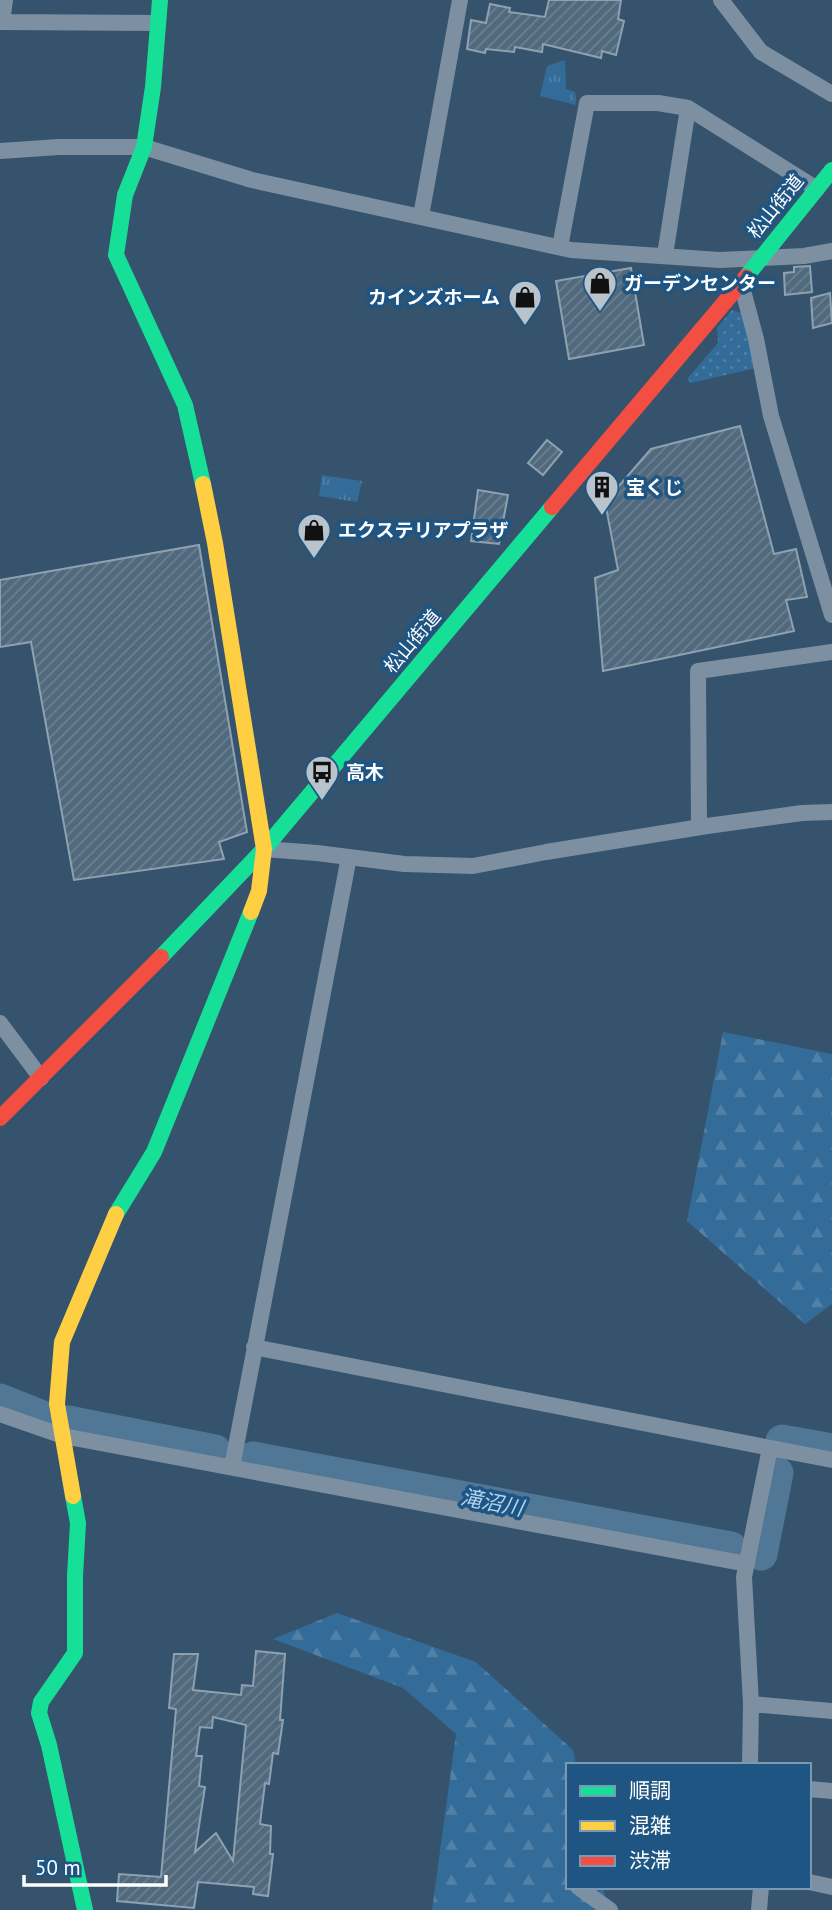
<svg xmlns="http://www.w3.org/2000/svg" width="832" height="1910" viewBox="0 0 832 1910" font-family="'PT Sans','Noto Sans JP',sans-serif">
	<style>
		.grass { fill: url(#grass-dots) }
		.forest { fill: url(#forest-firs) }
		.park { fill: url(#park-tufts) }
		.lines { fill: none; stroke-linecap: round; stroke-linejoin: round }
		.river { stroke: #517797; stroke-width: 33 }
		.building { fill: url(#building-hatch); stroke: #8fa1b0; stroke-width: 2; fill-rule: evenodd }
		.street { stroke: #7c90a2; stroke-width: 16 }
		.fast { stroke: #16e098; stroke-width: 16 }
		.slow { stroke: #ffcf43; stroke-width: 16 }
		.jam { stroke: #f24e42; stroke-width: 16 }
		.labels { text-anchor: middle; stroke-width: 7; stroke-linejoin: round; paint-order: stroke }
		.street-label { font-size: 19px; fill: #fff; stroke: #1f5582 }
		.poi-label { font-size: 19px; font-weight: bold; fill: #fff; stroke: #1f5582; text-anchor: start }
		.water-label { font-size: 21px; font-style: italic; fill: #b1d5f0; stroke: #1f5582 }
	</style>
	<defs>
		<pattern id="grass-dots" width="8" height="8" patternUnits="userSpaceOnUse" patternTransform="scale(1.75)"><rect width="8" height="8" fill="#336b99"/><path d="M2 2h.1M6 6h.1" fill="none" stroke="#5281a8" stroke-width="1.8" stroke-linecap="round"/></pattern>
		<pattern id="forest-firs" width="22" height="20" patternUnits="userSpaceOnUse" patternTransform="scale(1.75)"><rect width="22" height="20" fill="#336b99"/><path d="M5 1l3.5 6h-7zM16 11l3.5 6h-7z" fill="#5281a8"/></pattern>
		<pattern id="park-tufts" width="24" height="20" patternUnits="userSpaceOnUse" patternTransform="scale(1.75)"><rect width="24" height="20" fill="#336b99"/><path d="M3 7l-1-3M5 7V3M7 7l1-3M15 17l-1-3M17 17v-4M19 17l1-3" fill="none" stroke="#5281a8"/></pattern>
		<pattern id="building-hatch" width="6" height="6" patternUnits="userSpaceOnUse" patternTransform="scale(1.75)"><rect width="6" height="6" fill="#51697d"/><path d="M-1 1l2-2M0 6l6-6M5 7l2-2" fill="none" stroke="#6b8090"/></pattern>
	</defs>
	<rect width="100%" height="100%" fill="#35536c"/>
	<path class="grass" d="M732,310L743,313L756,368L691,383L687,379L718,343L717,328Z"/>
	<path class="forest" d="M723,1032L832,1054V1304L805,1324L687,1221Z
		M337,1613L476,1662L573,1750L576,1765H568V1887H603L608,1910H432L456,1734L403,1688L273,1639Z"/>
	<path class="park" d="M565,60L566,89L575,92L576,105L540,96L547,66Z
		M322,475L362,481L357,502L319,496Z"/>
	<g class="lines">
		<path class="river" d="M0,1400L48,1419
			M68,1422L215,1451
			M782,1441L832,1450
			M253,1458L731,1548
			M761,1554L777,1473"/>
	</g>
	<path class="building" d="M549,0H621L618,19L624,21L616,55L602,51L601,58L543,44L542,52L515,47L514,52L486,49L485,53L467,49L471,20L486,23L490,4L510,8L509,12L545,17Z
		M810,266L812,292L785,295L784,273L794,272V267Z
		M631,268L644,345L569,359L556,281Z
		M830,293L832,323L813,328L811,298Z
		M740,426L774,554L796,549L807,597L786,600L794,631L603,671L595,578L618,570L605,502L651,449Z
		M547,440L562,452L543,475L528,463Z
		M478,490L508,495L499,544L471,541Z
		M199,545L247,832L219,842L224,859L74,880L31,642L0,647V580Z
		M256,1651L285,1654L280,1720H283L278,1754L273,1753L269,1784L265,1783L260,1824L271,1826L270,1854H273L268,1896L253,1894L254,1887L198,1882L194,1908L117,1901L119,1874L161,1877L176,1709L169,1708L174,1654H198L193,1690L241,1695L242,1685L253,1686ZM213,1717L246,1725L233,1861L216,1833L195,1852L205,1787L199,1786L202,1756H196L200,1727L212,1728Z"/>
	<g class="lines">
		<path class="street" d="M721,0L761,52L832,94
			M0,22L158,23
			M2,22L5,0
			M0,151L59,147H144L252,180L571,250L720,260L804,256L832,251
			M421,216L460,0
			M560,247L587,103H658L688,108L817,189
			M665,255L688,108
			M741,283L756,339L771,416L832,615
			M699,827L698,671L832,652
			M264,849L317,853L404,864L473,866L546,852L707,826L802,813L832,812
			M0,1023L41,1078
			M254,1347L832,1460
			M0,1414L63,1436L747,1564
			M232,1467L349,857
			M751,1704L832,1711
			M750,1765L751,1704L744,1577L770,1448
			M809,1789L832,1791
			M809,1882L832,1887
			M578,1887L610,1910
			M759,1910L761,1887"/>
		<path class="fast" d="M160,0L153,87L144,147L125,195L116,255L185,405L203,484
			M746,277L832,170
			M161,957L264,849L552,507
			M116,1214L154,1152L251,912
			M73,1496L78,1523L75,1576V1653L41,1702L39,1713L49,1745L85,1910"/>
		<path class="slow" d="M203,484L215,543L264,849L259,891L251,912
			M73,1496L57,1404L62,1342L116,1214"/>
		<path class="jam" d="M552,507L746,277
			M0,1118L161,957"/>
	</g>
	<defs>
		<symbol id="shop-pin" viewBox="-11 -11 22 30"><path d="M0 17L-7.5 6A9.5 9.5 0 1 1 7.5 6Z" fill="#b8c3cc" stroke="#1f5582"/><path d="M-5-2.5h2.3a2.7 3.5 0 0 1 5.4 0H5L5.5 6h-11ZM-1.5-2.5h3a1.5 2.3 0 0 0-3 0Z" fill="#111"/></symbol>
		<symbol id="building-pin" viewBox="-11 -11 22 30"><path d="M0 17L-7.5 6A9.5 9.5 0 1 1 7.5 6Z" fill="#b8c3cc" stroke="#1f5582"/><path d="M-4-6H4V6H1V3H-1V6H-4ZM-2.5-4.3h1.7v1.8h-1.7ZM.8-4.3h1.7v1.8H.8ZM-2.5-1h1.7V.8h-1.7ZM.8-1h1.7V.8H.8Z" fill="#111"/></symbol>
		<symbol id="bus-pin" viewBox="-11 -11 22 30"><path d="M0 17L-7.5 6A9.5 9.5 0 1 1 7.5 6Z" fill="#b8c3cc" stroke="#1f5582"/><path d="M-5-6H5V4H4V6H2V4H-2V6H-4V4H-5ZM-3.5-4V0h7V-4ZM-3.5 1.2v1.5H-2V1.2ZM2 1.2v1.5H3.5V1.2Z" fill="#111"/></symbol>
	</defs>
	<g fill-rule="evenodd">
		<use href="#shop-pin" x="581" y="264" width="38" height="52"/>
		<use href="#shop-pin" x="506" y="278" width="38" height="52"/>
		<use href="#building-pin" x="583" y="468" width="38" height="52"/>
		<use href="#shop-pin" x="295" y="511" width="38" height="52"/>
		<use href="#bus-pin" x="303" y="753" width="38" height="52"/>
	</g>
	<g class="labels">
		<g class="street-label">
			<text transform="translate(775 206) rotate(-51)" y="7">松山街道</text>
			<text transform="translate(412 641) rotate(-50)" y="7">松山街道</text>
		</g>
		<g class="poi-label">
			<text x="624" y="290">ガーデンセンター</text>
			<text x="500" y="304" text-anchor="end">カインズホーム</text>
			<text x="626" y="494">宝くじ</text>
			<text x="338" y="537">エクステリアプラザ</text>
			<text x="346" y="779">高木</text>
		</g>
		<g class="water-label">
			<text transform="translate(492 1503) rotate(11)" y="7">滝沼川</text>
		</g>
	</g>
	<rect x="566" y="1763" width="245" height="126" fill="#1f5582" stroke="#7999b4" stroke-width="2"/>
	<rect x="580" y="1786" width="35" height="10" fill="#16e098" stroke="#7999b4" stroke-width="2"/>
	<text x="629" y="1798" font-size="21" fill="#ffffff">順調</text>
	<rect x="580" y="1821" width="35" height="10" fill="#ffcf43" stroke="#7999b4" stroke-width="2"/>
	<text x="629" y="1833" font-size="21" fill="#ffffff">混雑</text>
	<rect x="580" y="1856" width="35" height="10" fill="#f24e42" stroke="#7999b4" stroke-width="2"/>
	<text x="629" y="1868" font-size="21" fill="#ffffff">渋滞</text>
	<path d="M24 1875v10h142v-10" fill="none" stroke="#ffffff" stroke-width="3.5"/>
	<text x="35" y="1875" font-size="21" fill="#ffffff" stroke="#1f5582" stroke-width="5" paint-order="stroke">50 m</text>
</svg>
